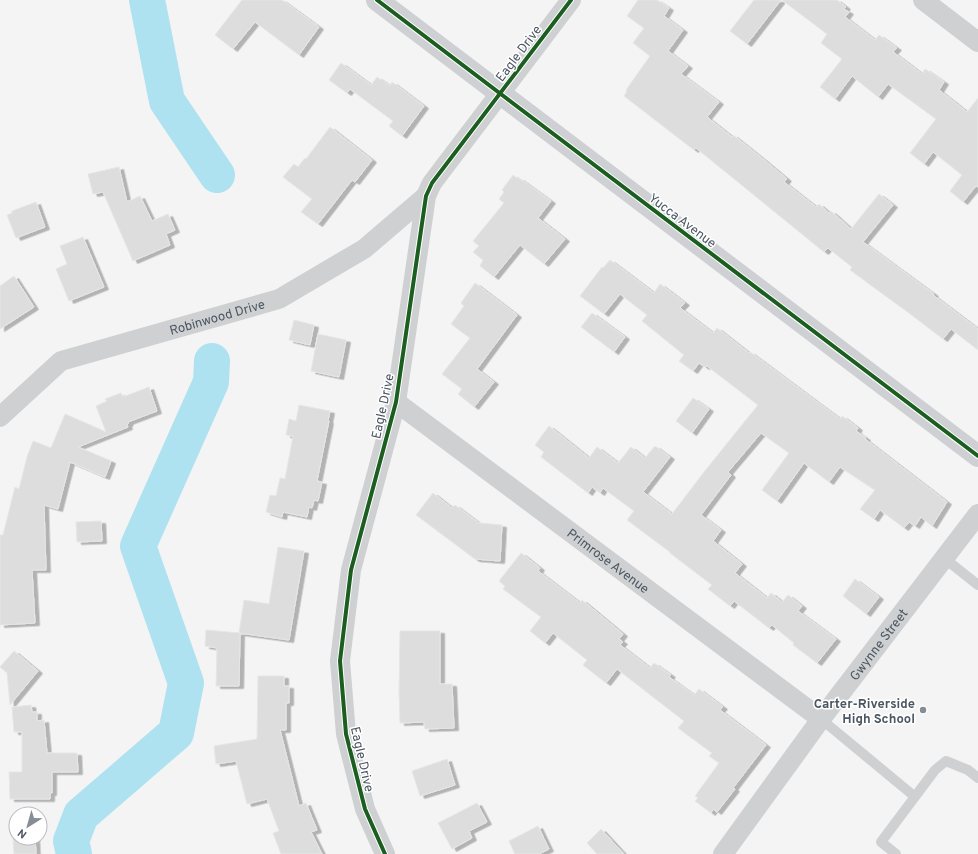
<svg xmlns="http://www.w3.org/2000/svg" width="978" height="854" viewBox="0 0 978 854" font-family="Overpass,sans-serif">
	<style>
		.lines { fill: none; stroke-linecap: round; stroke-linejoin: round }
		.river { stroke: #aee2f0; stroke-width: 36 }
		.building { fill: #ddddde; stroke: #e5e6e7; filter: url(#shadow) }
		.lane { stroke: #ced0d2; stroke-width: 10 }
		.street { stroke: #ced0d2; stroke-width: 20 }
		.secondary { stroke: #ced0d4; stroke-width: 22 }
		.cycleway-casing { stroke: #fff; stroke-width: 6 }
		.cycleway { stroke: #1b5e20; stroke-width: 4 }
		.poi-dot { fill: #868d94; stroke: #fff; stroke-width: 1.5 }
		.labels { text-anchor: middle; stroke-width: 3; stroke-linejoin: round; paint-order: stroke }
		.street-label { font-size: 13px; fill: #4a5661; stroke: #fff }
		.poi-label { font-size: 13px; font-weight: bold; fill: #4a5661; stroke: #fff; text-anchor: end }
	</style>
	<defs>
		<filter id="shadow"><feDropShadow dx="4.5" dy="2.5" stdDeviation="0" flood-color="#0004"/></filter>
	</defs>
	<rect width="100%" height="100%" fill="#f4f4f4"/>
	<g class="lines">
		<path class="river" d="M147,0L167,101L217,175
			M74,854L71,841L81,815L176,733L186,683L138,546L211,382L212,361"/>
	</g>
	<path class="building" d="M242,0H282L319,27L299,55L255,22L233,49L215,35Z
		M638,0H657L669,8L664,16L683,30L668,51L688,66L681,74L719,102L707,117L732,137L733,135L763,159L787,179L784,182L816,207L819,204L829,213L831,211L851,229L879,194L893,205L863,242L934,294L933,295L978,329V350L951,329L943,339L909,313L850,270L852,267L828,248L824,252L696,148L694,150L624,96L627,91L626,90L650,56L633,43L644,28L627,16Z
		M754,0H781L747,44L730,31Z
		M782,0H837L846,7L844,9L849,12L845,17L875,40L879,35L897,48L893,52L922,74L925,69L944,82L939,90L967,112L978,98V187L976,186L963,202L950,191L962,175L933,152L924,164L910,153L936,119L888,84L878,97L852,76L835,99L820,87L842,59L821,43L827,34Z
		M341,63L371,85L377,77L390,86L392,82L424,106L402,136L389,126L393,121L350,89L347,93L329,80Z
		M330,127L372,160L355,182L352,180L318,224L301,212L312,199L283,177L294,164L298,167L305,158L306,159Z
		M119,167L127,202L140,196L152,221L168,214L175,230L166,234L170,245L133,261L103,192L93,194L88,174Z
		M513,175L518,179L519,178L551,201L538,218L565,239L544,264L520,245L494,277L480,266L483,260L473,252L479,246L473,241L504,203L499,199L504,192L502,190Z
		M36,202L45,227L16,238L7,215L12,213V211Z
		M83,237L104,287L69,301L56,269L67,264L60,246Z
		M610,260L654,293L660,284L685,303L680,308L713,333L717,328L749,353L750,352L840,419L842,416L858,428L856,431L866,438L865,439L947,502L932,526L921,517L915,526L909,522L904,528L880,510L874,519L860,509L875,490L840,467L829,482L804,463L777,501L762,490L789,453L761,433L728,472L731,475L701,515L721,530L713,541L742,564L735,573L767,598L771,593L782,602L788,595L802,606L798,611L836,639L817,663L793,645L794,643L772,625L769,628L734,601L730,606L708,589L712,585L670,553V552L627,520L634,511L603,488L600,493L592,487L588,493L541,457L544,452L535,445L549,426L589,458L597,447L618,463L631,447L645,458L655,446L670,457L643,492L672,514L704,472L758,405L707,366L705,367L699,363L693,371L679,361L684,355L642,321L647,315L620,294L604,314L580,296L602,267L603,268Z
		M14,276L34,307L0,329V286Z
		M475,283L517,315L477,369L494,382L474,407L458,394L462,389L442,374L470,338L451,324L464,306L461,303Z
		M592,313L625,337L614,352L581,327Z
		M294,320L314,325L310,345L289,340Z
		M318,334L346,340L339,377L311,371Z
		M149,387L157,411L128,422L129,423L127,424L128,427L78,447L111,461L105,477L70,462L58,509L44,505L46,570H32L35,623L0,625V535H3L15,487L19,489L27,457L33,441L51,448L65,414L106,432L96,406L107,401L105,399L121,393L123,397Z
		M693,398L709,409L692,433L676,421Z
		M299,405L330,411L328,421H329L317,481L322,482L318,501L314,500L312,508L309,507L307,517L283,512L282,517L266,512L270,495L276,496L280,478L285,479L293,436L286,435L289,419L296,421Z
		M433,493L452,508L455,505L479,523L502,525L500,561L475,559L416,515Z
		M101,521L102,541L77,542L76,522Z
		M278,547L304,551L289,640L239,633L244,600L269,604Z
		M521,553L540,568L538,571L580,603L582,600L623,634L619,639L623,642L620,645L650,668L654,663L671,675L669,677L694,695L699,689L723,707L720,710L766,745L733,788L735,789L717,812L713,809L711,813L695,801L698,798L695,796L719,763L709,756L712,753L678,728L684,721L617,669L606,683L583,665L587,660L553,633L545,643L530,631L541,617L503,589L505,586L499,581Z
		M855,579L879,597L866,614L843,596Z
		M206,630L240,633L239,686H216L217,648L205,646Z
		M400,631H440V684H452L454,728L425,729L424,722L400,723L399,693Z
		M14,651L38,671L10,705L7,673L0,667Z
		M258,676H284V686H289V703H286V730H280L299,806L306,803L317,830L311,832L322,854H281L273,833L279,831L267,799L247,804L236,761L216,764L214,746L257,739Z
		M31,705L32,712H37V721L44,720L47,753H77L78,772H52V793H50V799H10L9,772H22V732H14L12,707Z
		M447,759L455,785L420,796L412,771Z
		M477,803L487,822L469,831L472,838L452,849L438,823Z
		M538,826L549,849L539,854H515L509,841Z
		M601,829L624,854H597L587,843Z
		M13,838H35L36,854H14Z"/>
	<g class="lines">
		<path class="lane" d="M944,558L978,585
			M821,719L914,796
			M896,854L881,842L935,770L946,761L968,770L978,778"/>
		<g class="street">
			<path d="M923,0L978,42"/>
			<path id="s1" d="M396,402L821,719"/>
			<path id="s2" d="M0,417L61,361L279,299L364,249L426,196"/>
			<path d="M385,854L365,809L346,734L340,661L351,570L396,402L426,196L432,183L571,0"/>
			<path id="s3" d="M723,854L821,719L978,514"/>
		</g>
		<path class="secondary" d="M377,0L978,456"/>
		<defs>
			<path id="cycleway" d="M377,0L978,456
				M385,854L365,809L346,734L340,661L351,570L396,402L426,196L432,183L571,0"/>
		</defs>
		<use href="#cycleway" class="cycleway-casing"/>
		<use href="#cycleway" class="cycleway"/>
	</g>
	<circle class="poi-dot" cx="923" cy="710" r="4"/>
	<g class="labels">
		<g class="street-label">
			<text transform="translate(518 53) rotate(-53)" y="5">Eagle Drive</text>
			<text transform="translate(683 220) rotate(37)" y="5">Yucca Avenue</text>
			<text dy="5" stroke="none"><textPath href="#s2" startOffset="245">Robinwood Drive</textPath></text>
			<text transform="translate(382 406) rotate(-78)" y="5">Eagle Drive</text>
			<text dy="5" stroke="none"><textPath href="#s1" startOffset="265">Primrose Avenue</textPath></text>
			<text dy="5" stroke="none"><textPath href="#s3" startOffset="261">Gwynne Street</textPath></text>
			<text transform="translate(363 759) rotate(77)" y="5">Eagle Drive</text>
		</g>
		<g class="poi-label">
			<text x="915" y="708">Carter-Riverside<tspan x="915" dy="15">High School</tspan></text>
		</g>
	</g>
	<g transform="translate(28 826) rotate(217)"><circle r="19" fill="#ffffff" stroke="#b7bbc0"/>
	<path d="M0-3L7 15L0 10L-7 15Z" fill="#868d94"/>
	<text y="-6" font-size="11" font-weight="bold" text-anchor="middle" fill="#4a5661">N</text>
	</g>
</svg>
